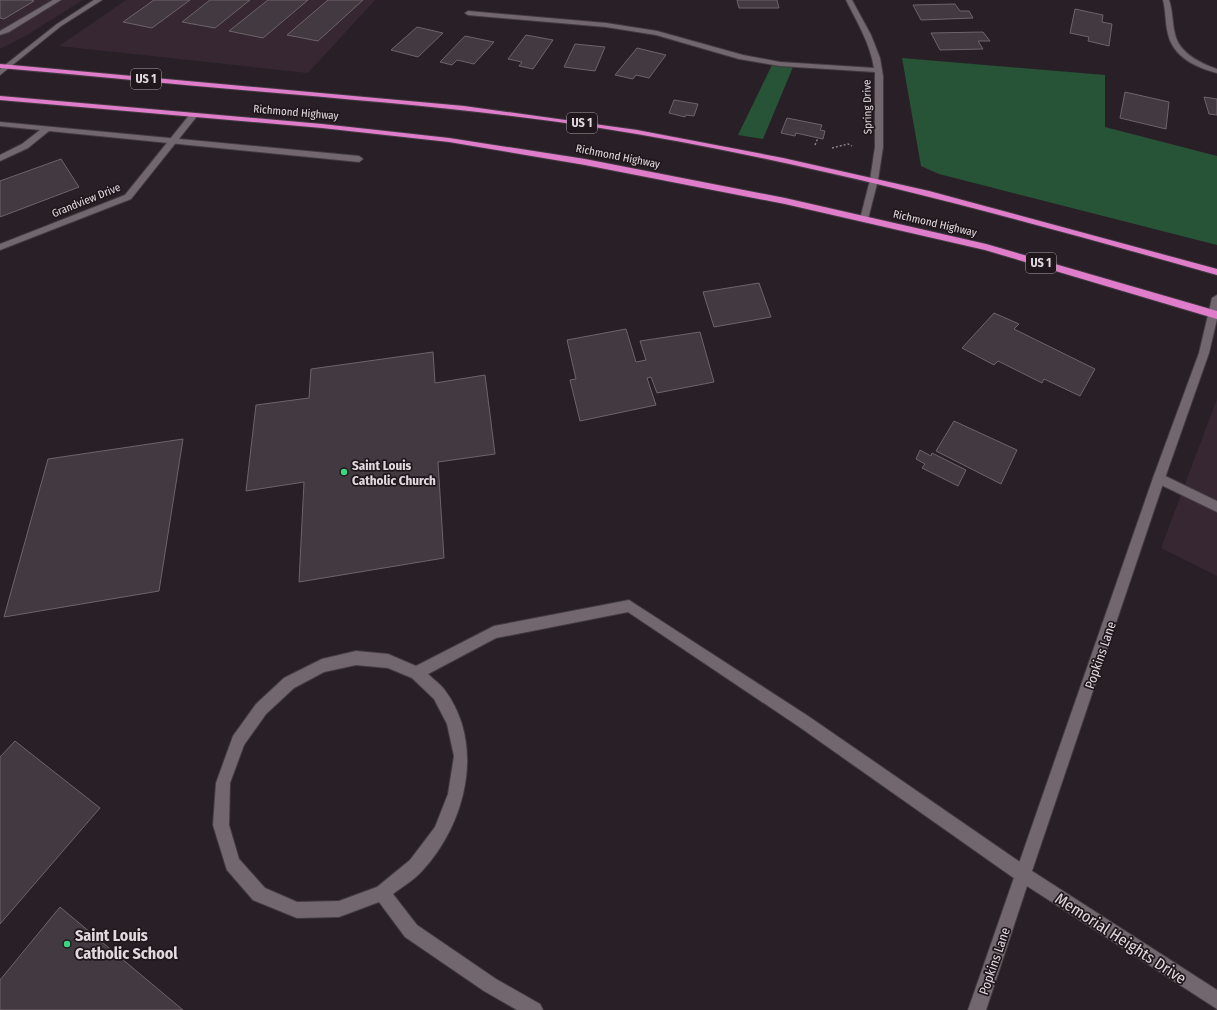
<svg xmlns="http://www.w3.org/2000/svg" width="1217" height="1010" viewBox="0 0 1217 1010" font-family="'Fira Sans Condensed',sans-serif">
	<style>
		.built { fill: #362732 }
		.forest { fill: #275336 }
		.building { fill: #433940; stroke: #6e636b }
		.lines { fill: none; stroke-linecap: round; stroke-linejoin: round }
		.lane-casing { stroke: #433b41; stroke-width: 2 }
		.street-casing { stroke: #433b41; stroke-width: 2 }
		.highway-casing { stroke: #433b41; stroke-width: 2 }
		.path { stroke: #888086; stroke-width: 1.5; stroke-dasharray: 2 2; stroke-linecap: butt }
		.lane { fill: #72676f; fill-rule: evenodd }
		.street { fill: #72676f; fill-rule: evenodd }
		.highway { fill: #e07dcb; fill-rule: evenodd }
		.poi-dot { fill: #39d87f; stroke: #20171d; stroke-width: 1.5 }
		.labels { text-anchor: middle; stroke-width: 3.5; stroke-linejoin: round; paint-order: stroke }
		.far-street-label { font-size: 11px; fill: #e0d9de; stroke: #20171d }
		.shield { fill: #20171d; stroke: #a69fa4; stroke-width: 1 }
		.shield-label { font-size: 12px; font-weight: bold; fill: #e0d9de }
		.poi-label { font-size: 13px; font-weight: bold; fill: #e0d9de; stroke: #20171d; text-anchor: start }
		.street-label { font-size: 13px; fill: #e0d9de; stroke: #20171d }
		.near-poi-label { font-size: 16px; font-weight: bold; fill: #e0d9de; stroke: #20171d; text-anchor: start }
		.near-street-label { font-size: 16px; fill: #e0d9de; stroke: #20171d }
	</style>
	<rect width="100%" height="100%" fill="#292027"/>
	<path class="built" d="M0,0H83L27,35L0,49Z
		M126,0H375L308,73L59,46Z
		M1217,399V576L1161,548Z"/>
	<path class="forest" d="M902,58L1105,75V127L1217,156V245L939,174L921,166Z
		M772,65L793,67L763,139L738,135Z"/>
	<path class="building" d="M0,0H31L34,1L4,19L0,18Z
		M154,0H190L152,28L123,22Z
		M210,0H250L215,28L182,22Z
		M268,0H308L263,38L229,31Z
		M328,0H363L318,41L287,35Z
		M737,0H777L779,8H739Z
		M955,4L960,11H969L973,18L921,20L913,5Z
		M1075,9L1103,15L1102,22L1112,24L1109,46L1088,41L1089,37L1070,33Z
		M417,27L443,33L418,57L391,50Z
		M983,32L990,41H978L983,49L940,50L931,33Z
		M526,35L553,40L533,69L519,66L522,62L508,59Z
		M465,36L494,42L474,64L457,60L452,65L440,62Z
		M575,44L605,47L595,71L564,67Z
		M637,48L666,55L649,78L636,75L633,79L615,75Z
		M1125,92L1169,102L1166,129L1120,118Z
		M1204,97L1217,99V115L1209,114Z
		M674,100L698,104L694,116L686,115L685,117L669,113Z
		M787,118L822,125L820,130L825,131L823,139L796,133L795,136L781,133Z
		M61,159L79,187L0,217V181Z
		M759,283L771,317L714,327L703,292Z
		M994,313L1019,324L1014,329L1095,369L1080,396L1044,379L1042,383L998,361L994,365L962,348Z
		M626,329L636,362L646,360L640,341L700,332L714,382L657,393L651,377L647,378L656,405L580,421L570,380L576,379L567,340Z
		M433,352L435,383L485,375L495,454L438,462L444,558L299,582L304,482L246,491L256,405L309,398L311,369Z
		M954,421L1017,450L1001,484L936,451Z
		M183,439L159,591L4,617L48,459Z
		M920,450L931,456L932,453L966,470L958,486L922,468L925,464L916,459Z
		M15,741L100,808L0,924V757Z
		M60,907L183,1010H0V980Z"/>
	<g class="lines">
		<defs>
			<path id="lane" d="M53,0H61L9,32L0,35V31Z
				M0,122L359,156L363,159L359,162L49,131L28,148L0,161V155L22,144L40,130L0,126Z
				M1159,473L1217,501V512L1155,482L1153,478L1155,474Z
				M629,600L808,716L1030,869L1032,875L1030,881L1024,883L1018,881L798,726L628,612L496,638L428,674C433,679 440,684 444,689C486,744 466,824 422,871C414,880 402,887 393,894L417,925L496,979L540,1004L543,1010H517L484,991L405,937L379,902L339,917L297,918L253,900L227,870L225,864L213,825L216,783L233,736L256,704L284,678L322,659L356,651L388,654L416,666L494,626ZM356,665L388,668L412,678L434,699L447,724L454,756L448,794L435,827L410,860L377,887L339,901L297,902L265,888L239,859L229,825L230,783L244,745L266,714L294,688L324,672Z"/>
			<path id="street" d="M94,0H102L61,26L0,75V69L57,24Z
				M846,0H852L871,35L880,58L883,76V147L878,180L868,219L864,222L860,219L870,180L875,147V72L780,66L739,59L656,35L606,27L468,15L465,13L468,11L606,23L657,31L743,55L780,62L874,68C870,43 857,22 846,0Z
				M1163,0H1169C1173,11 1172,23 1175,34C1179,53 1200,63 1217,69V73C1197,68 1173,57 1168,34C1165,23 1166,11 1163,0Z
				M191,113L198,115L131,199L0,250V244L125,195Z
				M1217,295V319L1209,353L1165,478L1032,871L1217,990V1009L1027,886L986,1010H968L1153,478L1199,353L1212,298Z"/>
			<path id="highway" d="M0,64L464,106L637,130L783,158L929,191L1217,269V275C1012,217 805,160 594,127C481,110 368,101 254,91C169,84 85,75 0,68Z
				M0,96L322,124L449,138L585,159L785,198L986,244L1217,311V319L985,250L785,204L585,165L449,142L322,128L0,100Z"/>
		</defs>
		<use href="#lane" class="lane-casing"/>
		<use href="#street" class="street-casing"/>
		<use href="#highway" class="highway-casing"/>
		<path class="path" d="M815,145L818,138
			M832,148L848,144L852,146"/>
		<use href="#lane" class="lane"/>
		<use href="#street" class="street"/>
		<use href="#highway" class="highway"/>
	</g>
	<g class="poi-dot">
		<circle cx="344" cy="472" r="4"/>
		<circle cx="67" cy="944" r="4"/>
	</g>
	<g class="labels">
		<g class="far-street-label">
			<text transform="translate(867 107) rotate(-91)" y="4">Spring Drive</text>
			<text transform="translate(296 112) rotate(5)" y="4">Richmond Highway</text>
			<text transform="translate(618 156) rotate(11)" y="4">Richmond Highway</text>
			<text transform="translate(86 200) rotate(-22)" y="4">Grandview Drive</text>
			<text transform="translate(935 223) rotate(13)" y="4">Richmond Highway</text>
		</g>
		<g class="shield">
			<rect x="131" y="69" width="30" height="20" rx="3"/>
			<rect x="567" y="113" width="30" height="20" rx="3"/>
			<rect x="1026" y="253" width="30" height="20" rx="3"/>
		</g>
		<g class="shield-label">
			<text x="146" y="83">US 1</text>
			<text x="582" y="127">US 1</text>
			<text x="1041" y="267">US 1</text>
		</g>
		<g class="poi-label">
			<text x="352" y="470">Saint Louis<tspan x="352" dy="15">Catholic Church</tspan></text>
		</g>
		<g class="street-label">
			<text transform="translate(1100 655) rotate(-71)" y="5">Popkins Lane</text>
			<text transform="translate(994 961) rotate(-71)" y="5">Popkins Lane</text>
		</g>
		<g class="near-poi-label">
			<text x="75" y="941">Saint Louis<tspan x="75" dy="18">Catholic School</tspan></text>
		</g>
		<g class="near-street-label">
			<text transform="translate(1121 938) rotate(33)" y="6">Memorial Heights Drive</text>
		</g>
	</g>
</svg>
